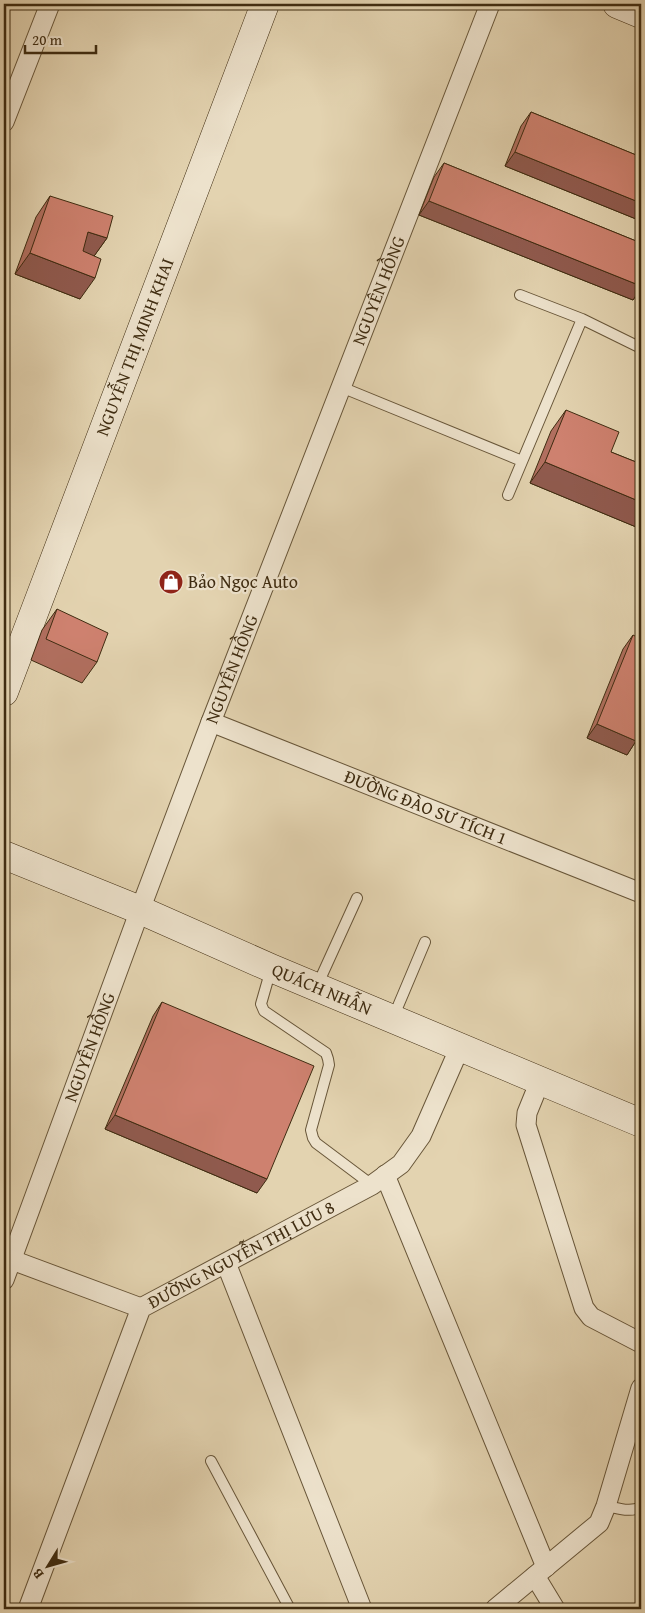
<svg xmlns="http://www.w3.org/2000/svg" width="645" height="1613" viewBox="0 0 645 1613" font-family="'Gentium Book Plus',serif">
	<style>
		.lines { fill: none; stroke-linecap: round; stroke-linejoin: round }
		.lane-casing { stroke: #685639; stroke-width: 12 }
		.street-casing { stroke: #685639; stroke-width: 21 }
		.secondary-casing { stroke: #3f2c11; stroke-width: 29 }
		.lane { stroke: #ede2cc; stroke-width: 10 }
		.street { stroke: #ede2cc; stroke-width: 19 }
		.secondary { stroke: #ede2cc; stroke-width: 28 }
		.wall { fill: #b16f5f; stroke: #3f2c11 }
		.shaded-wall { fill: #905a4e; stroke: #3f2c11 }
		.building { fill: #ce816f; stroke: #3f2c11 }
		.labels { text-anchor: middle; stroke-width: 4.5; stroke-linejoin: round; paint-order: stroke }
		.street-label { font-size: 18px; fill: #3f2c11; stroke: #ede2cc }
		.poi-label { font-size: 18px; fill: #3f2c11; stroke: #ede2cc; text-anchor: start }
	</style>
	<rect width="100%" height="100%" fill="#e3d3b0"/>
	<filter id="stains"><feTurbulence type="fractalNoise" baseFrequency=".004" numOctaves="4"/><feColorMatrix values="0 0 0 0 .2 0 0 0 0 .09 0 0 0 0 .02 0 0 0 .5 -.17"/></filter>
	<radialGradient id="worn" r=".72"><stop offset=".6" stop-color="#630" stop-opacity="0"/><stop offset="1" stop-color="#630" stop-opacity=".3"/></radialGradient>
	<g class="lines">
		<defs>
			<path id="lane" d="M520,295L582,319L641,348
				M341,387L522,461
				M508,495L582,319
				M271,969L261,1004L264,1011L326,1053L328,1059L329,1065L311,1130L313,1138L316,1143L372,1185
				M317,986L357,898
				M393,1018L425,942
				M211,1461L290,1609
				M606,1506C618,1508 630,1513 641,1507"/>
			<g id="street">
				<path d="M4,122L50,4"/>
				<path id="s1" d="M211,722L641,893"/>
				<path d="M540,1081L527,1113L526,1125L584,1308L591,1317L641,1343"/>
				<path d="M385,1175L546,1567"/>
				<path d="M4,1257L141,1308"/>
				<path d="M226,1263L362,1609"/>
				<path id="s2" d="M4,1280L140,910L211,722L490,4"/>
				<path d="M535,1576L555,1609"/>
				<path id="s3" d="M28,1609L141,1308L372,1185L401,1164L421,1136L460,1047"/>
				<path d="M495,1609L599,1523L606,1506L641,1388"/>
			</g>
			<g id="secondary">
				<path d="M617,4L641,14"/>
				<path id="s4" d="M4,692L265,4"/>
				<path id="s5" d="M4,855L140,910L271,968L641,1123"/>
			</g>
		</defs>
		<use href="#lane" class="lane-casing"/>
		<use href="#street" class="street-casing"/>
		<use href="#secondary" class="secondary-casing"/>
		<use href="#lane" class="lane"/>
		<use href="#street" class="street"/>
		<use href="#secondary" class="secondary"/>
	</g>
	<path class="wall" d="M531,112L641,157V221L505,166L521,126Z
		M444,163L641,243V288L633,300L419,215L434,177Z
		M50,196L107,238L94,256L80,299L15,274L36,217Z
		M566,410L611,452L641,464V529L530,483L551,431Z
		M57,609L97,662L82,683L31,660L42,630Z
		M633,635L636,741L627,755L587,738L623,649Z
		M641,745V762L636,759Z
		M162,1002L257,1193L105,1129L153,1016Z"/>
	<path class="shaded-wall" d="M515,152L641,203V221L505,166Z
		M429,201L641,286V288L633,300L419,215Z
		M88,232L107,238L92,259L74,253Z
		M30,253L95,278L80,299L15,274Z
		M545,462L641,502V529L530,483Z
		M597,724L636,741L627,755L587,738Z
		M641,752V762L636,759Z
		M115,1115L267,1179L257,1193L105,1129Z"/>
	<path class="building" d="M531,112L641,157V203L515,152Z
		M444,163L641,243V286L429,201Z
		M50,196L113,216L107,238L88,232L83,251L101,259L95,278L30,253Z
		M566,410L619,432L611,452L641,464V502L545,462Z
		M57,609L108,633L97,662L46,639Z
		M633,635L641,639V729L636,741L597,724Z
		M162,1002L314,1066L267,1179L115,1115Z"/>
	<defs>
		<symbol id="shop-disc" viewBox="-11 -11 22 22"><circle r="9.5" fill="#8f2418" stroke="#ede2cc"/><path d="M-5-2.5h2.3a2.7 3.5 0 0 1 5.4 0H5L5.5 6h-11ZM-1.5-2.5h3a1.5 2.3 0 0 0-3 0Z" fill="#fff"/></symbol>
	</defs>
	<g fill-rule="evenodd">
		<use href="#shop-disc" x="157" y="568" width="28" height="28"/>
	</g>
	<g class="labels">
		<g class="street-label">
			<text dy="6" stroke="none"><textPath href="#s2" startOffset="1058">NGUYÊN HỒNG</textPath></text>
			<text dy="6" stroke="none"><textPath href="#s4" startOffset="369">NGUYỄN THỊ MINH KHAI</textPath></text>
			<text dy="6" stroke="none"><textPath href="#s2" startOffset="652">NGUYÊN HỒNG</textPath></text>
			<text dy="6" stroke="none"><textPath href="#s1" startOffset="231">ĐƯỜNG ĐÀO SƯ TÍCH 1</textPath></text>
			<text dy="6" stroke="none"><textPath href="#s5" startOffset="345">QUÁCH NHẪN</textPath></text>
			<text dy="6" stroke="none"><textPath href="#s2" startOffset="248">NGUYÊN HỒNG</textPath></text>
			<text dy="6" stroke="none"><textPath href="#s3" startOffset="435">ĐƯỜNG NGUYỄN THỊ LƯU 8</textPath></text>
		</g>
		<g class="poi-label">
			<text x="188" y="588">Bảo Ngọc Auto</text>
		</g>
	</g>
	<rect width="645" height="1613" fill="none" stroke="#e3d3b0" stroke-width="20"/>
	<rect x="5" y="5" width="635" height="1603" fill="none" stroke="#3f2c11" stroke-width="2.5"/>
	<rect x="10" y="10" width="625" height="1593" fill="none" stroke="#3f2c11"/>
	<g transform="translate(48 1566) rotate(233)" stroke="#ede2cc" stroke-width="4" paint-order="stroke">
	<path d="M0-4L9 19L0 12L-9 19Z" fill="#3f2c11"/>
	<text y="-8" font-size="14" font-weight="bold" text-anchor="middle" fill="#3f2c11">B</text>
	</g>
	<path d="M25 45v8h71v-8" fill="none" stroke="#3f2c11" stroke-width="2.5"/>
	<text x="32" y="45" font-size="15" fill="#3f2c11" stroke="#ede2cc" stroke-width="4" paint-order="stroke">20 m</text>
	<rect width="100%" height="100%" filter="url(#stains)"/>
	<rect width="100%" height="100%" fill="url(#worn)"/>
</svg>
